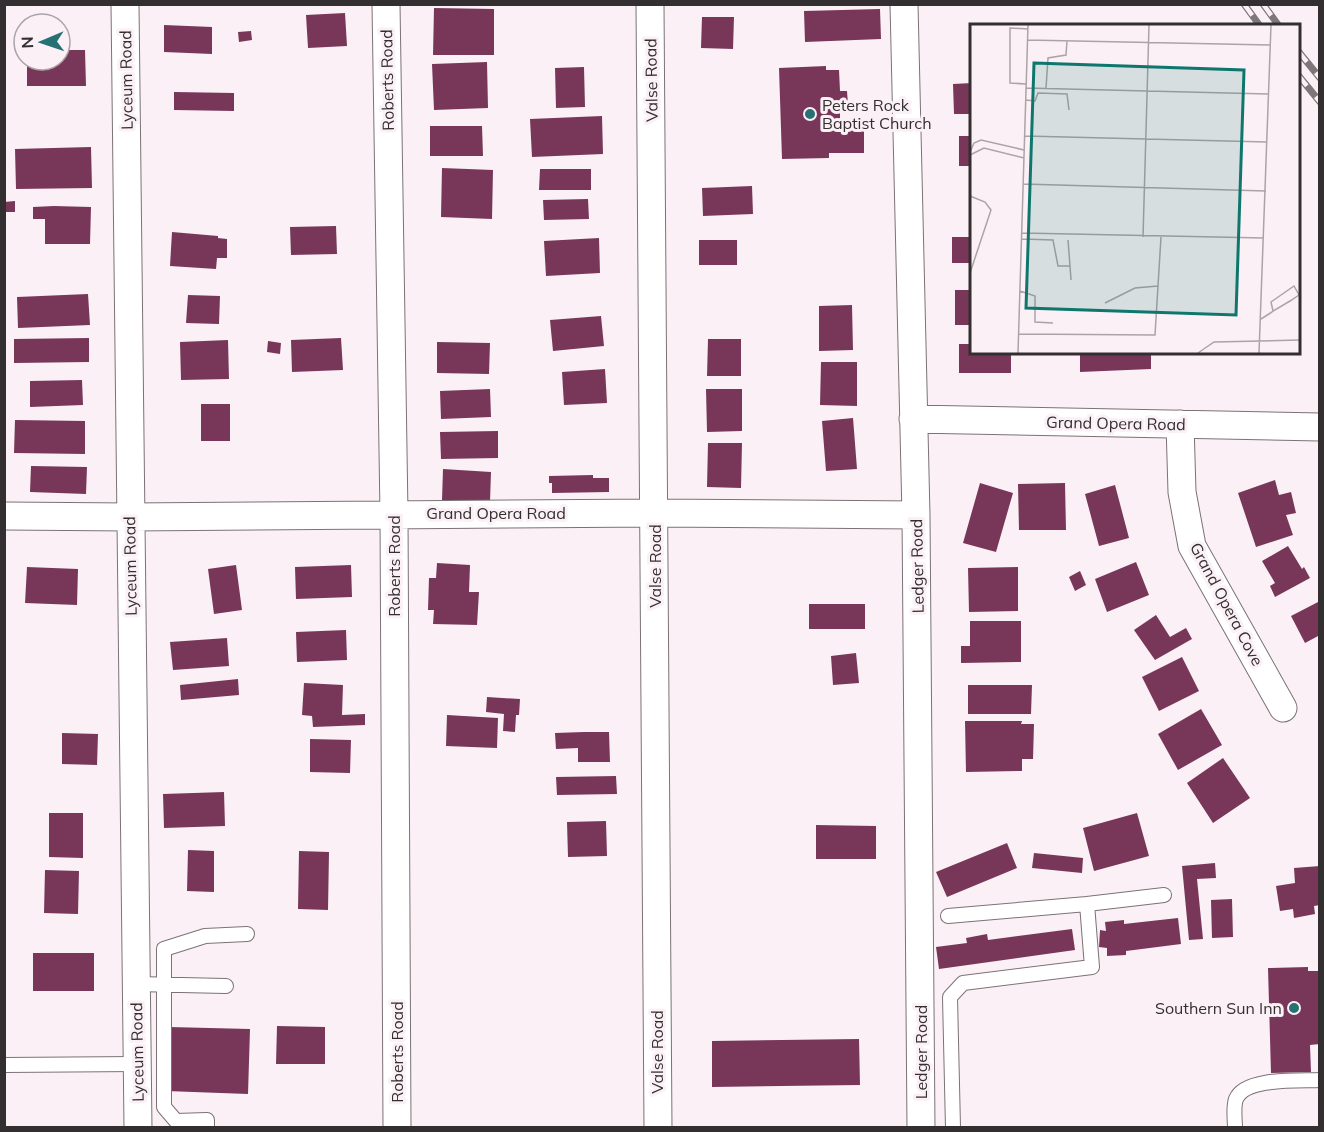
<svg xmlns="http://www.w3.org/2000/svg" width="1324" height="1132" viewBox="0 0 1324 1132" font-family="Mulish,sans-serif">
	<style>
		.building { fill: #783759 }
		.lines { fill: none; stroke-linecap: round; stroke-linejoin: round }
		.service-casing { stroke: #7b7276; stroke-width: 16 }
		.minor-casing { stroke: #7b7276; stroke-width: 29 }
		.service { stroke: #fff; stroke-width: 14 }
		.minor { stroke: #fff; stroke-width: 27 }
		.rail-casing { stroke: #7e777a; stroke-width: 7 }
		.rail { stroke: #fbf0f5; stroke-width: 4.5; stroke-dasharray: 14; stroke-linecap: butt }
		.poi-dot { fill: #267174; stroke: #fbf0f5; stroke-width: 2 }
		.labels { text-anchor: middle; stroke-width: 6; stroke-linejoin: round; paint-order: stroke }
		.street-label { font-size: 16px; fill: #332f31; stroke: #fbf0f5 }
		.poi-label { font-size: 16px; fill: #332f31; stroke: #fbf0f5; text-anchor: start }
		.inset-road { fill: none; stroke: #aba3a7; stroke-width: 1.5 }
		.view { fill: #0f766e; fill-opacity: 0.15; stroke: #0f766e; stroke-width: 3 }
		.inset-edge { fill: none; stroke: #332f31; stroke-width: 3 }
	</style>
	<rect width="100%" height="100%" fill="#fbf0f5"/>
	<path class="building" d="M434,8L494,9V55H433Z
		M880,9L881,39L805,42L804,11Z
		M345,13L347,46L308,48L306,15Z
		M702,17H734L733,49L701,48Z
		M164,25L212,27V54L164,52Z
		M251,31L252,40L239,42L238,32Z
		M60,50H85L86,86H27V60H60Z
		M487,62L488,108L434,110L432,64Z
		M826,66V70H839L840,91H847L848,105L840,106V123H828V125L864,126V153H829V158L782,159L779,68Z
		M584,67L585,107L556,108L555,68Z
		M972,83V114H954L953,84Z
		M174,92L234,93V111L174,110Z
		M602,116L603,154L532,157L530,119Z
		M430,126H482L483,156H430Z
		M959,136H972V166H959Z
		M91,147L92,188L16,189L15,149Z
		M442,168L493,170L492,219L441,217Z
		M540,169H591V190H539Z
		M752,186L753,214L703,216L702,188Z
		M588,199L589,219L544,220L543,200Z
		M15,201V212H4V202Z
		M54,206L91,207L90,244H45V219H33V207Z
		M336,226L337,254L291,255L290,227Z
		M172,232L218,236V238L227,239V258H217L216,269L170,266Z
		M952,237H972V263H952Z
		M599,238L600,273L546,276L544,241Z
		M699,240H737V265H699Z
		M955,290H972V325H955Z
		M88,294L90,325L18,328L17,297Z
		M188,295L220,296L219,324L186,323Z
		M852,305L853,350L819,351V306Z
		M601,316L604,346L553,351L550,320Z
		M89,338V362L14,363V339Z
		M341,338L343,370L292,372L291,340Z
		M708,339H741V376H707Z
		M228,340L229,379L181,380L180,342Z
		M268,341L281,343L280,354L267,352Z
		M437,342L490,343L489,374L437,373Z
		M959,344H972V352H1011V373H959Z
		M1080,352H1151V369L1080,372Z
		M821,362H857V406L820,405Z
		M605,369L607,403L564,405L562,372Z
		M82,380L83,405L30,407V381Z
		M490,389L491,417L441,419L440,391Z
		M706,389H742V431L707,432Z
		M201,404H230V441H201Z
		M853,418L857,469L826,471L822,421Z
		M15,420L85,421V454L14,453Z
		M498,431V458L441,459L440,432Z
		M708,443H742L741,488L707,487Z
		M31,466L87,467L86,494L30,492Z
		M443,469L491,472L490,502L442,500Z
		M593,475V478H609V492L552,493V483H549V476Z
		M1275,480L1279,495L1291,492L1296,513L1286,515L1293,535L1256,547L1238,493Z
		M980,483L1013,493L996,552L963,543Z
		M1065,483L1066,530H1019L1018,484Z
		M1115,485L1129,538L1099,546L1085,494Z
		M1288,546L1302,569L1304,567L1310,578L1275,597L1270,586L1275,583L1262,561Z
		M1136,562L1149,595L1107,612L1095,579Z
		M437,563L470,565L469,592H479L477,625L433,624L434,610H428L429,578H436Z
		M236,565L242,610L214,614L208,569Z
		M351,565L352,597L296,599L295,567Z
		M27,567L78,569L77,605L25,603Z
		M1018,567V611L969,612L968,568Z
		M1080,571L1086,585L1075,591L1069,577Z
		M1320,601V635L1305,643L1291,616Z
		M809,604H865V629H809Z
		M1156,615L1170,637L1186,628L1192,639L1155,660L1134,630Z
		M970,621H1021V662L961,663V646H970Z
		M346,630L347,660L297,662L296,632Z
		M227,638L229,666L173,670L170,642Z
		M856,653L859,683L833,685L831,656Z
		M1182,657L1199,691L1159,711L1142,677Z
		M238,679L239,695L181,700L180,685Z
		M304,683L343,685L342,715L365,714V725L313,727L312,716L302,715Z
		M968,685H1032L1031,714H968Z
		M487,697L520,699L519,715H516L515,732L503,731L504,714L486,712Z
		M1201,709L1222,745L1178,770L1158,734Z
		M447,715L498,718L497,748L446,746Z
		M965,721H1022L1021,724H1034L1033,759H1022V771L966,772Z
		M584,732H609L610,762H578V748L556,749L555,733Z
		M62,733L98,734L97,765L62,764Z
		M310,739L351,740L350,773L310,772Z
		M1223,758L1250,798L1213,823L1187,783Z
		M616,776L617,794L557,795L556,777Z
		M224,792L225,826L164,828L163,794Z
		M49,813H83V858L49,857Z
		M1137,813L1149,856L1094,871L1083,828Z
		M606,821L607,856L568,857L567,822Z
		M816,825L876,826V859H816Z
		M1007,843L1017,868L947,897L936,872Z
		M188,850L214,851V892L187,891Z
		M299,851L329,852L328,910L298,909Z
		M1034,853L1083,858L1082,873L1032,868Z
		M1215,863L1216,878L1197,879L1203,939L1189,940L1182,866Z
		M1320,866V905L1314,906L1315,914L1294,918L1293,909L1280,911L1276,886L1295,883L1294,868Z
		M45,870L79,871L78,914L44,913Z
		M1232,899L1233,937L1212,938L1211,900Z
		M1178,918L1181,944L1126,951V955L1107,956V948L1099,947L1100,930L1106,931L1105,922L1124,920V924Z
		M1072,929L1075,950L939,969L936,947L967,943L966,938L987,934L988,940Z
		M33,953H94V991H33Z
		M1308,967V971H1320V1044L1310,1045L1311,1072L1271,1073L1268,968Z
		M277,1026L325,1027V1064H276Z
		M169,1027L250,1029L248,1094L166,1091Z
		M859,1039L860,1085L712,1087V1041Z"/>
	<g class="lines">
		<defs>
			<path id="service" d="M948,916L1087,904
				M136,984L226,986
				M4,1065L137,1064
				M207,1128V1120L176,1121L164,1107V949L205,936L247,934
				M953,1128L950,997L963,983L1092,967L1087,904L1164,895
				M1235,1128C1235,1120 1233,1107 1236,1099C1245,1077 1299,1081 1320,1080"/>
			<path id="minor" d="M125,4L138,1128
				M386,4L394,514L397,1128
				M650,4L658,1128
				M904,4L916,515L921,1128
				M913,419L1320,427
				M1180,424L1182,492L1192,546L1283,708
				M4,516L130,517L655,513L916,515"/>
		</defs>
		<use href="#service" class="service-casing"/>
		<use href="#minor" class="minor-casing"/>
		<use href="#service" class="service"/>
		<use href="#minor" class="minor"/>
		<defs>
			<path id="rail" d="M1244,4L1260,26
				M1263,4L1279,26
				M1298,51L1320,78
				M1298,75L1320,102"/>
		</defs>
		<use href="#rail" class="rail-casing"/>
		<use href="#rail" class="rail"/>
	</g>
	<g class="poi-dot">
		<circle cx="810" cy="114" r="6"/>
		<circle cx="1294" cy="1008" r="6"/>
	</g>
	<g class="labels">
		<g class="street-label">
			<text transform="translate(126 80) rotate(-91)" y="6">Lyceum Road</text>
			<text transform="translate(387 80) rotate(-91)" y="6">Roberts Road</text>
			<text transform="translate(651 80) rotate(-91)" y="6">Valse Road</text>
			<text transform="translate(1116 423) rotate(1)" y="6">Grand Opera Road</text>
			<text x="496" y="519">Grand Opera Road</text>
			<text transform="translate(130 566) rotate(-91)" y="6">Lyceum Road</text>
			<text transform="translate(394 566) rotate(-90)" y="6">Roberts Road</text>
			<text transform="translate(655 566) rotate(-90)" y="6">Valse Road</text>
			<text transform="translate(917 566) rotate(-91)" y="6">Ledger Road</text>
			<text transform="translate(1227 604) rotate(62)" y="6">Grand Opera Cove</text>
			<text transform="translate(137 1052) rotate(-91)" y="6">Lyceum Road</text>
			<text transform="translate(397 1052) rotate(-90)" y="6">Roberts Road</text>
			<text transform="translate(657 1052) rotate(-90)" y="6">Valse Road</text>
			<text transform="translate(921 1052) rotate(-90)" y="6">Ledger Road</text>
		</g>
		<g class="poi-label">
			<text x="822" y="111">Peters Rock<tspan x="822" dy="18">Baptist Church</tspan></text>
			<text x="1282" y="1014" text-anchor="end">Southern Sun Inn</text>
		</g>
	</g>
	<g transform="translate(970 24)">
		<rect width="330" height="330" fill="#fbf0f5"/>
		<path class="inset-road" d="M57,16L300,21M56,60L40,59V4L58,5M56,64L298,70M76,64L78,34L96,31L97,17M56,76L65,77L68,69L97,70L99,86M55,112L297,118M0,128L4,119L11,116L54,126M0,131L14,124L54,134M53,160L296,167M0,172L15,178L21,186L0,249M52,209L294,214M173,213L179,1M52,215L83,216L88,242H100L101,256M98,216L100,242M50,267L65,272V298L83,299M135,279L165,264L188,262M291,295L302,288L303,287L320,277L329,271L324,262L301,278L303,287M48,310L185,311L191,213M48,329L58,1M228,329L244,318L330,316M289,329L301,1"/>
		<path class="view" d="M64,39L274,46L266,291L56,284Z"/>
		<rect width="330" height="330" class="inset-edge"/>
	</g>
	<rect width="1324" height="1132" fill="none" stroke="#332f31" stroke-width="12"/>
	<g transform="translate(42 42) rotate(268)"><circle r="28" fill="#fbf0f5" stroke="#aba3a7" stroke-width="1.5"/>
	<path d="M0-4.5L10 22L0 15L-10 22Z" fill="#267174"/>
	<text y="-9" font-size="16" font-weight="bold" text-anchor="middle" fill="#332f31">N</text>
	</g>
</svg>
